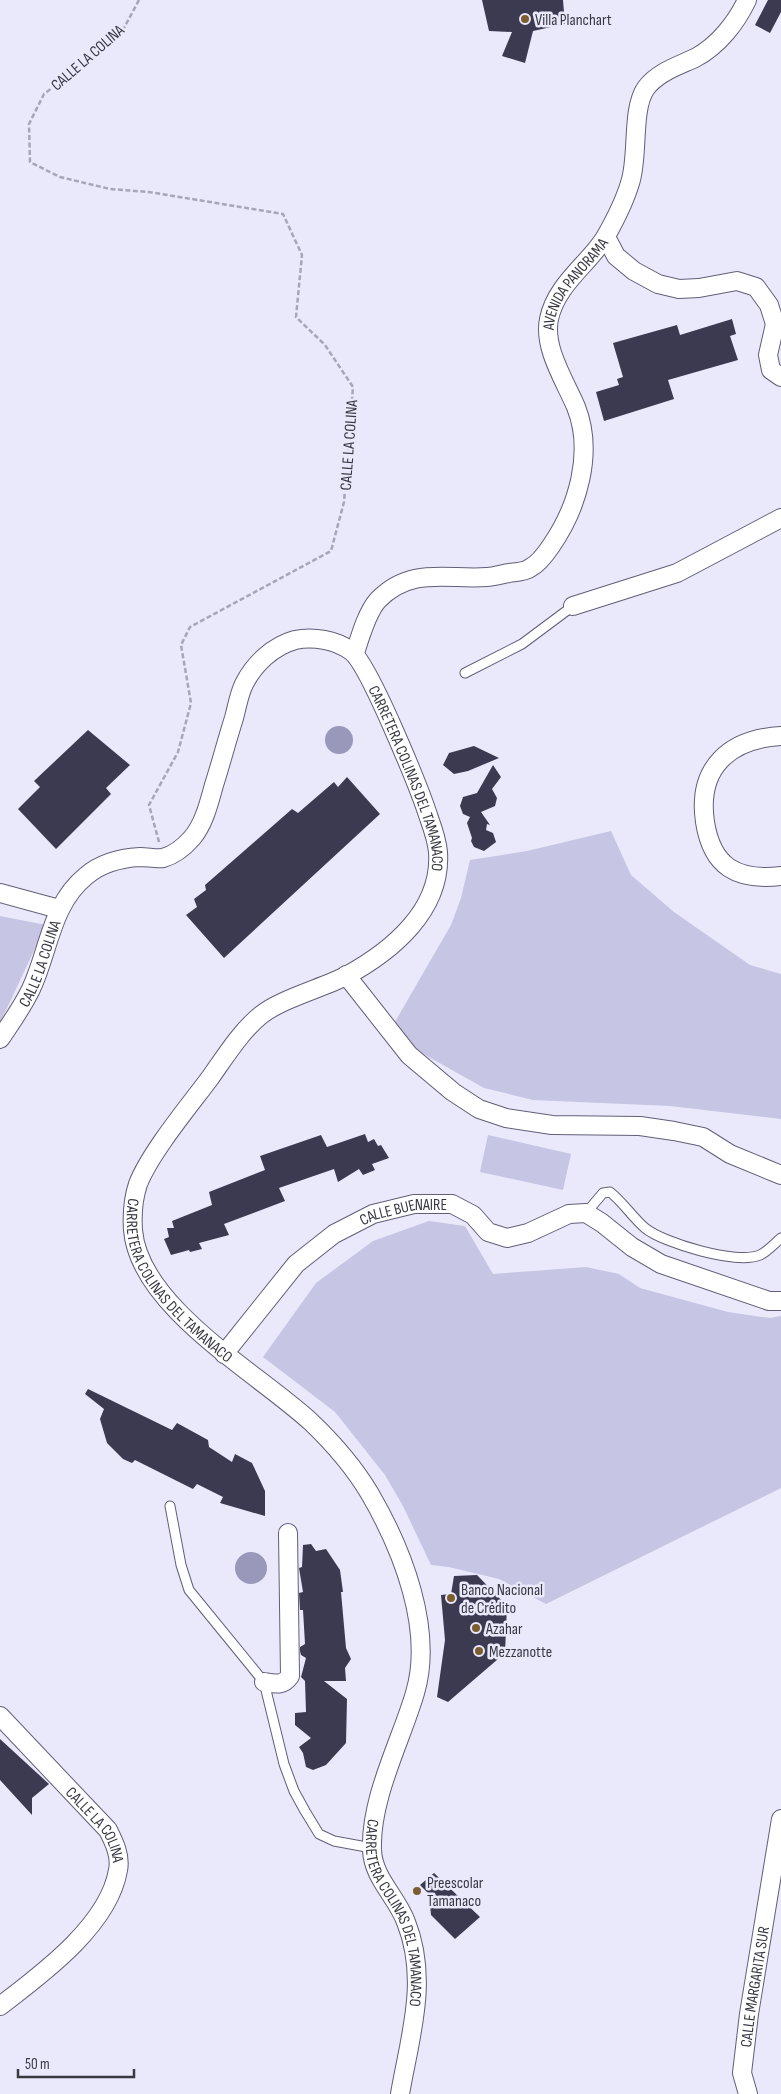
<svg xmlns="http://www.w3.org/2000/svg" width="781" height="2094" viewBox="0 0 781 2094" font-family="'Sofia Sans Condensed',sans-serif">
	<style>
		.green { fill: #c6c5e4 }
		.water { fill: #9998bb }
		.building { fill: #3b3a51 }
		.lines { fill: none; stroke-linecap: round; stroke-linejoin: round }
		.service-casing { stroke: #605f78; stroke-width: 11 }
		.minor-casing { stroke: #605f78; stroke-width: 20 }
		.path { stroke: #a6a6b6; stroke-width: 2.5; stroke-dasharray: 5 2.5; stroke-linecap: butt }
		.service { stroke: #fff; stroke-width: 9 }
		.minor { stroke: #fff; stroke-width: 18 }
		.poi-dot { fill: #7a5d31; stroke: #e9e9fb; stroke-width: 2 }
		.labels { text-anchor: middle; stroke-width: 5; stroke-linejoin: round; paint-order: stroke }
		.poi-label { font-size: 16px; fill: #383843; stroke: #e9e9fb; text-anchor: start }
		.street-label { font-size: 16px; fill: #383843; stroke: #e9e9fb }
	</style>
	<rect width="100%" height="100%" fill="#e9e9fb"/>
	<path class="green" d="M611,831L631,875L674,912L750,965L781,974V1119L670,1106L533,1100L484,1088L418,1051L392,1027L451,925L461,898L470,860L527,851Z
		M0,916L46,925L0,1023Z
		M488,1135L571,1154L563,1190L480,1172Z
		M429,1221L465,1226L493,1274L586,1267L619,1274L640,1288L728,1312L770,1318L781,1316V1488L546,1604L499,1579L449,1567L431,1565L403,1506L385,1475L335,1412L263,1357L316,1283L373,1241Z"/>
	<path class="water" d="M325 740a14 14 0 1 1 28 0a14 14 0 1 1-28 0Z
		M235 1568a16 16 0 1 1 32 0a16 16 0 1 1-32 0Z"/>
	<path class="building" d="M482,0H563L565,24L533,31L525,63L502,56L512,32L489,31Z
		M768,0H781V12L770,33L755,25Z
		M732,319L736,334L730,336L738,360L668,380L674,399L604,421L596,392L619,385L617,379L623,377L613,343L677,325L680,335Z
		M88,730L130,765L106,788L111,794L56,849L18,809L40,787L34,781Z
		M474,746L499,758L468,771L454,774L443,765L449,753Z
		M493,765L501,777L492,789L497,798L495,806L481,812L490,825L487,824L486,830L493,833L496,842L484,851L474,847L471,841L472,838L467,823L470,817L463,814L460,806L463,797L477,793Z
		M347,777L380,814L224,958L186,915L197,907L194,899L206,890L205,885L292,809L298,813L334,782L338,787Z
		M365,1134L368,1142L374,1139L378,1146L381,1145L389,1158L372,1164L375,1170L363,1175L359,1169L338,1182L334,1169L279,1188L285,1201L224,1224L229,1235L199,1243L202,1249L190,1252L189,1250L171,1255L164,1239L169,1237L167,1228H174L172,1221L212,1205L209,1192L265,1170L260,1156L321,1135L327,1147Z
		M88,1389L172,1430L177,1423L208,1440L209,1447L232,1462L235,1454L252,1463L265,1491V1516L220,1503L223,1497L197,1484L193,1489L135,1460L132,1463L123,1459L107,1443L100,1419L104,1409L85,1394Z
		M311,1544L316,1551L326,1549L340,1570L343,1592H341L346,1648L351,1659L345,1668L346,1681H324L347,1699L346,1743L326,1765L313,1770L306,1767L303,1753L299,1747L311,1738L295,1725V1713L306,1712L305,1681L301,1677L306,1658L301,1655L300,1651V1647L305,1644L303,1610H300L299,1593L303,1592L299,1568L302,1567L303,1545Z
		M477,1575L507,1606L505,1653L448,1702L437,1697L445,1640L441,1595L451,1594L454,1576Z
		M0,1739L49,1784L32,1798V1815L0,1780Z
		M434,1873L480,1917L455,1939L431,1915L429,1894L420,1885Z"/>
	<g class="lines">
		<defs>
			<path id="service" d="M465,673L522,644L573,606
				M586,1213L603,1193L610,1192C623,1202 632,1217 645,1228C663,1243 737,1265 760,1255C767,1252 775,1243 781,1238
				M170,1506L181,1565L189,1590L264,1682L284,1764L294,1791L305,1811L319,1834L334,1841L372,1848"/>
			<g id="minor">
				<path d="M606,237L616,256L634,271L658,284L679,289L699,288L737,281L756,287L769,305L775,324L768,355L771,370L781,377"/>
				<path d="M573,606L677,573L781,518"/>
				<path id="s1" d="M355,653C360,637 367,612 378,600C411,566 447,580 487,577C494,577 502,574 509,573C515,572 525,572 530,568C538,564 547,552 551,546C578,507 594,452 576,407C565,381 543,348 549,319C556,284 590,263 606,236C615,220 625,200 630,183C639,157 631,109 646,88C658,72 678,66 695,58C718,46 736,23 747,0"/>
				<path d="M781,736C729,739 697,768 705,822C712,867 737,881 781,876"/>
				<path d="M0,893L59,909"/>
				<path d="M346,975L409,1055L453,1092L479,1109L506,1118L552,1125L640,1126L674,1131L703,1137L730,1154L781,1175"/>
				<path id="s2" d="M0,1039C11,1023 23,1006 31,989C49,951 51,904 86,876C101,863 121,858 140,857C148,857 156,859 163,858C174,855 185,846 192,838C204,824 209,803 214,785C221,763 227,740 234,718C237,707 239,694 244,684C254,664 273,646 295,640C313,636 336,640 351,651C369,664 420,790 429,818C433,829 437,841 438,852C442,910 392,951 346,976C322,988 281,999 261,1015C241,1031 225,1057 210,1078C189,1106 150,1153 138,1184C133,1199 132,1215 133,1230C139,1307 258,1373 311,1422C333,1443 354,1467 370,1494C402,1549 434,1629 415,1693C401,1741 370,1798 372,1850C373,1878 397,1897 406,1922C429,1980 410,2036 400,2094"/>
				<path id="s3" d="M224,1354L296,1264L334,1234L373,1214L414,1204H452L473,1215L488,1232L507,1238L528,1233L569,1214L586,1213L602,1223L632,1247L661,1264L769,1301H781"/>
				<path d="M264,1682C276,1684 283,1686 290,1676L288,1533"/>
				<path id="s4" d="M0,1716L108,1830C114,1842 121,1856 118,1870C109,1925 42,1974 0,2006"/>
				<path id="s5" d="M748,2094L742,2073L749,2014L781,1819"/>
			</g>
		</defs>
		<use href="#service" class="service-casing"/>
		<use href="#minor" class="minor-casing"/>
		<path class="path" d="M139,0L124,28L82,65L44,94L29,124L30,162L60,177L110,189L149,192L283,214L302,255L296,317L325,345L353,387L344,502L331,551L190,627L181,645L191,703L178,752L149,805L159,842"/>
		<use href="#service" class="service"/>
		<use href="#minor" class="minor"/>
	</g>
	<g class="poi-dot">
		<circle cx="525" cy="19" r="5"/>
		<circle cx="451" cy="1598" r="5"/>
		<circle cx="476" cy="1628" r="5"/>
		<circle cx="479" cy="1651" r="5"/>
		<circle cx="417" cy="1891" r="5"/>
	</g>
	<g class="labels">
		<g class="poi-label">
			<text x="535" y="25">Villa Planchart</text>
			<text x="461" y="1595">Banco Nacional<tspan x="461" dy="18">de Crédito</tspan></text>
			<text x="486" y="1634">Azahar</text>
			<text x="489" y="1657">Mezzanotte</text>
			<text x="427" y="1888">Preescolar<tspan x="427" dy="18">Tamanaco</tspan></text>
		</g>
		<g class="street-label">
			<text transform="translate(87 57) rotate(-41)" y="6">CALLE LA COLINA</text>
			<text dy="6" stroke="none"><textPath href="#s1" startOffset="532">AVENIDA PANORAMA</textPath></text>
			<text transform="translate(348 445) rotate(-86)" y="6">CALLE LA COLINA</text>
			<text dy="6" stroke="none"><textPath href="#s2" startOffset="735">CARRETERA COLINAS DEL TAMANACO</textPath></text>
			<text dy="6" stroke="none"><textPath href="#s2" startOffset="86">CALLE LA COLINA</textPath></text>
			<text dy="6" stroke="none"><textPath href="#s3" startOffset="238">CALLE BUENAIRE</textPath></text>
			<text dy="6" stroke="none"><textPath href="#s2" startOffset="1395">CARRETERA COLINAS DEL TAMANACO</textPath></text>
			<text dy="6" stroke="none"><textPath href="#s4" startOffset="146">CALLE LA COLINA</textPath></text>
			<text dy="6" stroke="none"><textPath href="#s2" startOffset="2130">CARRETERA COLINAS DEL TAMANACO</textPath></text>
			<text dy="6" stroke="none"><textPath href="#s5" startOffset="109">CALLE MARGARITA SUR</textPath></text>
		</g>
	</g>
	<path d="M18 2069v8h116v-8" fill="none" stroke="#383843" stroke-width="2.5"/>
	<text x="25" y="2069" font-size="15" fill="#383843" stroke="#e9e9fb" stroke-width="4" paint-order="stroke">50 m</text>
</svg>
